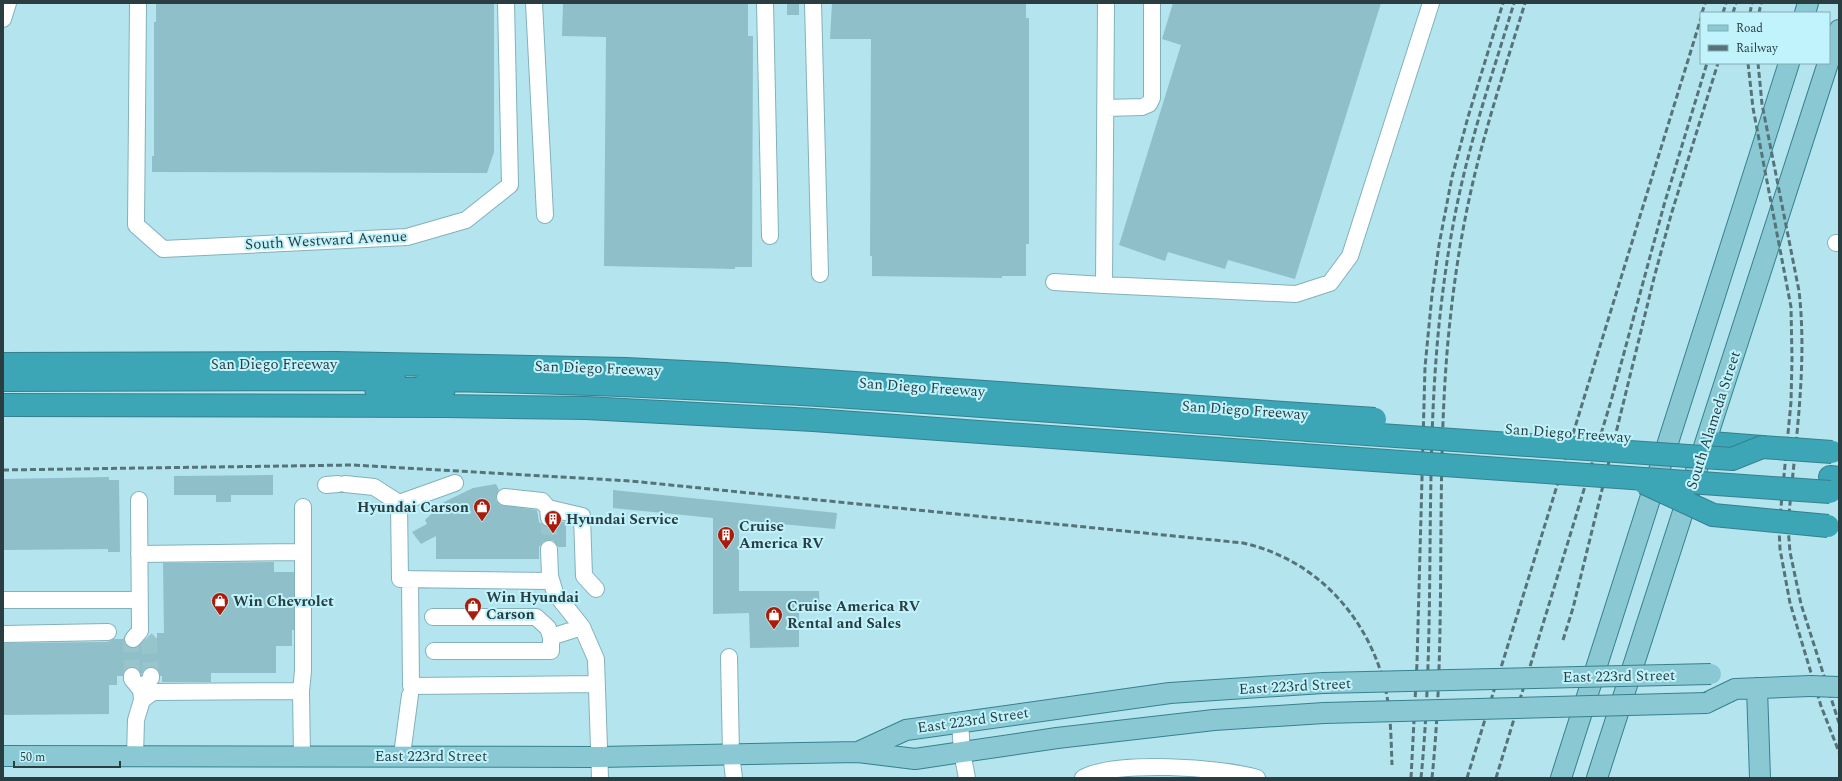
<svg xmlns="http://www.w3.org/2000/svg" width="1842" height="781" viewBox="0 0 1842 781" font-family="Spectral,serif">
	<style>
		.building { fill: #8fbfc9 }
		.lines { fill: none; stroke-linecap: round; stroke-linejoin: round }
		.minor-tunnel { stroke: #98c4cc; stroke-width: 16; stroke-dasharray: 16 8; stroke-linecap: butt }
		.minor-casing { stroke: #82b1bb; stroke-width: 18 }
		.major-casing { stroke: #36818d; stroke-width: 22 }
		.highway-casing { stroke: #36818d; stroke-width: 24 }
		.minor { stroke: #fff; stroke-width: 16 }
		.major { stroke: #8ac9d3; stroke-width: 20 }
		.highway { stroke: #3ca5b6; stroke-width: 22 }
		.rail { stroke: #567379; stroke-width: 3; stroke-dasharray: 6 3; stroke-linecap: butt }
		.major-bridge-casing { stroke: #36818d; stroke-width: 22; stroke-linecap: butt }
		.highway-bridge-casing { stroke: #36818d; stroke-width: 24; stroke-linecap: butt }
		.major-bridge { stroke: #8ac9d3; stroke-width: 20 }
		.highway-bridge { stroke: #3ca5b6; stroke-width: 22 }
		.labels { text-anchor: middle; stroke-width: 4; stroke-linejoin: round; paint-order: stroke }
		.street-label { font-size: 15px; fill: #2a3e42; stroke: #c1f3fc }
		.poi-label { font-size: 15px; font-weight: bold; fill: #2a3e42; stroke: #c1f3fc; text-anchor: start }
	</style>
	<rect width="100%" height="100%" fill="#b4e5ef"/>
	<path class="building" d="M156,3H494V152L487,173L152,172V156H154V22H156Z
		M563,3H748V36H753L752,267H735V269L604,266L606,37L562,36Z
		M787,3H799V15H787Z
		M832,3H1026V18H1029V244H1026V276H1002V278L872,276V256H870L871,39H830Z
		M1173,3H1381L1295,279L1228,260L1225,269L1168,252L1165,261L1119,245L1181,45L1162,39Z
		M273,475V495H231V502H216V495H174V476Z
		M109,477V480H119L120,552H108V549L3,550V479Z
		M496,484L499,490L496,496V500L500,505L537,510L539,522L545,527L554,526L558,522H566V547H558L553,540L544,541L539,547V559H436V536L421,544L412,532L427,524L425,520L444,502L473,488Z
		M613,490L837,513L835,529L739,520V591H819L820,612H799V647L750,648L749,613L713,614V518L613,508Z
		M274,562V572H294V630H292V646H276V673H211V682H162V676H160L155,668H147L141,675L137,668L132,667L124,671L123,676H117V685H109V714L3,715V643L107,642L114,639H124L127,646L136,648L146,639L157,638V633H164L163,563Z"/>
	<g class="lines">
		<path class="minor-tunnel" d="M549,519V549
			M146,639L149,642L151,676
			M132,676L131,641L133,639"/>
		<defs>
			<path id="minor" d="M138,3L136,225L163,249L407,237L466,220L510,185L506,3
				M534,3L545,215
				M765,3L770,236
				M813,3L820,274
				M1106,3L1104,285L1296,294L1330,283L1350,256L1431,3
				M3,19L8,3
				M1106,108L1142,107L1149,104L1152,98V3
				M1836,243H1839
				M1054,282L1104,285
				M455,483L399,503L400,579L551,581
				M345,484L374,487L399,503
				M326,485L338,484
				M505,497L542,501L548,508L549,518
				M548,508L582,516L584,576L596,589
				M549,549L550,576L555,593L582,627L596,659L600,778
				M139,554L303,552
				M410,579L411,686L597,684
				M3,600H139
				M433,617H536L548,628L551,637L582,627
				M3,634L108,632
				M133,639L140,631L139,500
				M434,651H551V637
				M729,657L731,754L734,778
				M132,676V679L141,690L142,700
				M141,690L151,678V676
				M960,722L962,752L967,778
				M402,755L410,695
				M135,756L136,720L142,700L153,692L301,691
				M302,756L301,691L303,671V507
				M1083,778C1115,760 1222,767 1257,778"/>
			<path id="major" d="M1805,13L1808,3
				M1829,61L1839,30
				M1757,688L1760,778
				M1706,703L1735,689L1810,686
				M858,752L906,730L1170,693L1323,683
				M3,756L599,757L858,752L915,759L1057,738L1214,720L1324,713
				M1561,778L1789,63
				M1597,778L1828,63"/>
			<path id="highway" d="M3,364L336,363L626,369L725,374L1314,415
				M3,380L394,379
				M427,380C721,383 1014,409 1308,430
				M376,389H444
				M3,405L444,406L586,408L813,420L1302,455
				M1711,443L1762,447
				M1830,477L1839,478"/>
		</defs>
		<use href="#minor" class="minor-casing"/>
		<use href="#major" class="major-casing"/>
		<use href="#highway" class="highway-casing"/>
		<use href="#minor" class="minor"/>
		<use href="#major" class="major"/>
		<use href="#highway" class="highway"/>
		<path class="rail" d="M1702,13L1705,3
			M1723,13L1726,3
			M1733,13L1736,3
			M1750,13L1752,3
			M1759,13L1761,3
			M1748,63L1753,108L1791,307L1792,359L1791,402L1779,528L1780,549L1790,603L1821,706L1839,752
			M1758,63L1762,104L1799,291C1808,369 1794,449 1788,527L1790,552L1801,604L1839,723
			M3,470L353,465L631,481L1243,543C1315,559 1368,616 1385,687C1391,712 1391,739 1392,765
			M1563,640L1573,608L1654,278L1671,215L1718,63
			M1411,778L1417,663L1425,367L1432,295L1439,245L1452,177L1468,117L1503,3
			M1421,778C1436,627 1424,475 1439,325C1445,267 1454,210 1469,154C1482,103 1499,53 1514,3
			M1432,778C1447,633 1435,486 1448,341C1454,276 1464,213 1481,150C1494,101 1510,52 1525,3
			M1467,778L1701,18
			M1496,778L1611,401L1664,205L1707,63"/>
		<defs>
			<path id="major-bridge" d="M1323,683L1711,674
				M1810,686L1839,687
				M1324,713L1706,703"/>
			<path id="highway-bridge" d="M1314,415L1375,419
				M1308,430L1732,459L1762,447L1832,452
				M1302,455L1830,492
				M1644,483L1713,515L1828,526"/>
		</defs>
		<use href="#major-bridge" class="major-bridge-casing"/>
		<use href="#highway-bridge" class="highway-bridge-casing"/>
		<use href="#major-bridge" class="major-bridge"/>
		<use href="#highway-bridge" class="highway-bridge"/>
	</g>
	<defs>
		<symbol id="shop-pin" viewBox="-11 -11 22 30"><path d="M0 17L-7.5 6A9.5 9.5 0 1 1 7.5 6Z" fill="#ab1b09" stroke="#c1f3fc"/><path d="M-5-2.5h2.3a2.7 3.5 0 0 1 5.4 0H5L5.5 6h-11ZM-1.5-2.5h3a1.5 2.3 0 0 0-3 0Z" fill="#fff"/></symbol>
		<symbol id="building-pin" viewBox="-11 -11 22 30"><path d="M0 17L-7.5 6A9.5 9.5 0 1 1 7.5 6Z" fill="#ab1b09" stroke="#c1f3fc"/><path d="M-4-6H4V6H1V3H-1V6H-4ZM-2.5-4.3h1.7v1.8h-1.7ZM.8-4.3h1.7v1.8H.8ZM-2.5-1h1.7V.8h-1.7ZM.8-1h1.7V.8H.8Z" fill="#fff"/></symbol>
	</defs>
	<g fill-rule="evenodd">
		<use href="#shop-pin" x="472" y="497" width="20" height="27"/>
		<use href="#building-pin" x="543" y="509" width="20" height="27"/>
		<use href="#building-pin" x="716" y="525" width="20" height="27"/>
		<use href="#shop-pin" x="210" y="591" width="20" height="27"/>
		<use href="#shop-pin" x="463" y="596" width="20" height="27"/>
		<use href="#shop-pin" x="764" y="605" width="20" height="27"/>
	</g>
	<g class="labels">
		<g class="street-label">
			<text transform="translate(326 240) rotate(-3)" y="5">South Westward Avenue</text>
			<text x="274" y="369">San Diego Freeway</text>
			<text transform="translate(598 368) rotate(2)" y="5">San Diego Freeway</text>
			<text transform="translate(922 387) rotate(4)" y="5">San Diego Freeway</text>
			<text transform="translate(1245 410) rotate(4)" y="5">San Diego Freeway</text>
			<text transform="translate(1713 420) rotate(-72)" y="5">South Alameda Street</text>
			<text transform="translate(1568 433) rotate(4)" y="5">San Diego Freeway</text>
			<text transform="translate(1619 676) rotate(-1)" y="5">East 223rd Street</text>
			<text transform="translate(1295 686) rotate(-3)" y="5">East 223rd Street</text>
			<text transform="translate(973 720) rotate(-8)" y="5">East 223rd Street</text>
			<text x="431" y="761">East 223rd Street</text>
		</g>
		<g class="poi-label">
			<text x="469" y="512" text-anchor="end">Hyundai Carson</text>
			<text x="566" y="524">Hyundai Service</text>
			<text x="739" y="531">Cruise<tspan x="739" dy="17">America RV</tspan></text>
			<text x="486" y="602">Win Hyundai<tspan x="486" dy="17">Carson</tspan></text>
			<text x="233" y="606">Win Chevrolet</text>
			<text x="787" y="611">Cruise America RV<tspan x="787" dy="17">Rental and Sales</tspan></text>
		</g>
	</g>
	<rect width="1842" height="781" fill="none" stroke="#2a3e42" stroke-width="8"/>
	<rect x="1700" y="12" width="130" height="52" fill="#c1f3fc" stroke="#85abb2"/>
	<rect x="1708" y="25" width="20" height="6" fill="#8ac9d3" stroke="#85abb2"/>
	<text x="1736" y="32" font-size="12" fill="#2a3e42">Road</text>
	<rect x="1708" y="45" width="20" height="6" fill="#567379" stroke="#85abb2"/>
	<text x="1736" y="52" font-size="12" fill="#2a3e42">Railway</text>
	<path d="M14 761v6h106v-6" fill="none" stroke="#2a3e42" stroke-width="2"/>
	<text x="20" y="761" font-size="12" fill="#2a3e42" stroke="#c1f3fc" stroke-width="3" paint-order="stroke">50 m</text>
</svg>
